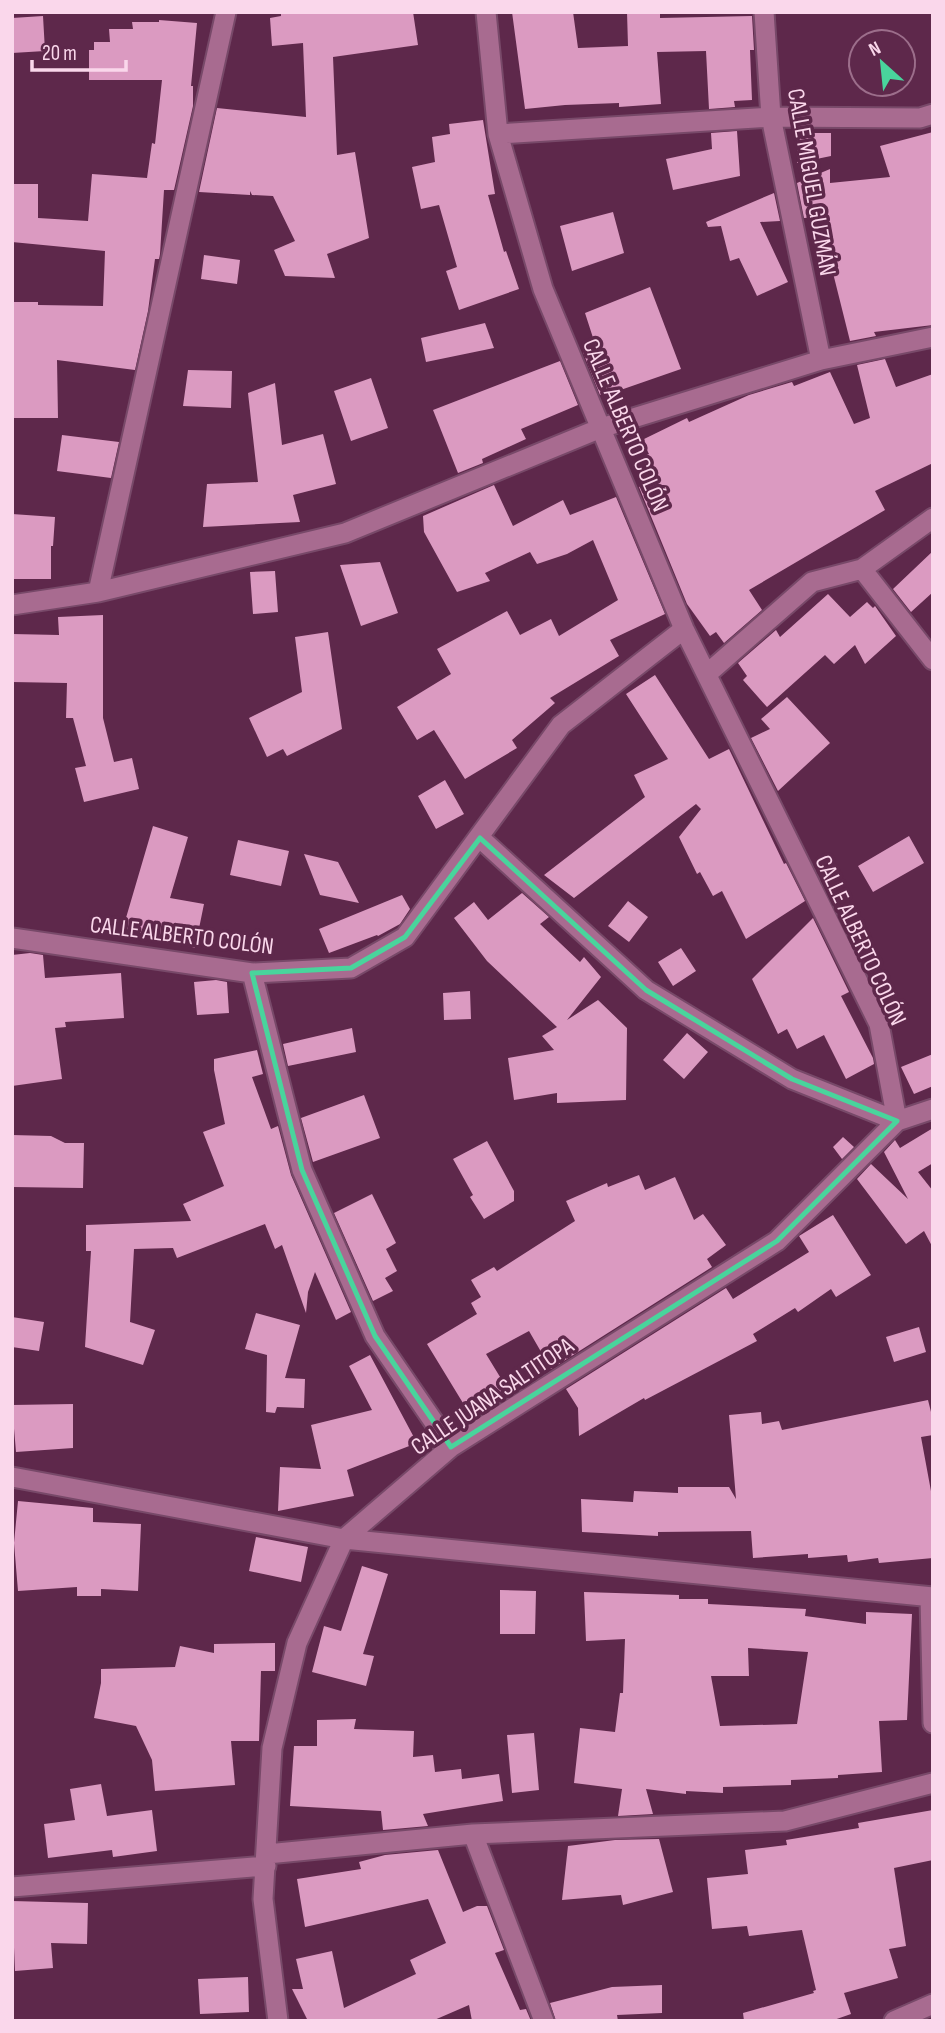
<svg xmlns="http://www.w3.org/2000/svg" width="945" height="2033" viewBox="0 0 945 2033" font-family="'Sofia Sans Condensed',sans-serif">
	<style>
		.building { fill: #db9ac1; fill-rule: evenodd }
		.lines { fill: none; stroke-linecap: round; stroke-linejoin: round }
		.minor-casing { stroke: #784969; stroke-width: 23 }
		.minor { stroke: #a86b90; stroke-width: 19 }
		.marked { fill: none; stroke: #49d49c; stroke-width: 5; stroke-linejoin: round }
		.labels { text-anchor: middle; stroke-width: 7; stroke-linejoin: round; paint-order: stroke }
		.street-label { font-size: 24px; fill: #fad7eb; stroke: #5e284b }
	</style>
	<rect width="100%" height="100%" fill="#5e284b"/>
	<path class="building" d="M281,12H413L418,45L333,57L337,155L355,152L369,238L327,254L335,278L285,276L274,250L295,241L273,196L252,195L250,191V195L199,192L217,108L306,117L303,43L272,46L270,18L281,16Z
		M512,12H573L578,48L628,46L627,12H660V18L752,16L754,50H750L752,100L734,101L735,107L709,109L706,51L657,52L661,104L619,107V103L565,105L525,109Z
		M43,16L45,51L12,53V18Z
		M159,20L197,23L191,86H193V106L174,190H164L160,254L159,259H155L148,311L135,370L57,360L58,418H12V302H38V305L103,306L105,251L12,242V184H38V218L88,221L92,174L147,178L152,143L155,144L162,80H89V50H94V42H110L109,29H133L132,22H159Z
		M483,120L495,194L488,195L504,252L506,251L519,289L459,310L446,271L457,267L439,205L421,209L412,167L435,162L432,137L450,134L449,124Z
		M737,131L740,176L673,190L666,159L712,149L711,133Z
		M933,132V325L874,332L876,336L850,341L832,269L822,217L804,218L797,183L830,169V183L890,177L880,146Z
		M797,133H831V156L797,163Z
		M774,193L780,221L760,222L788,282L757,296L739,258L730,261L721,226L708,227L706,222Z
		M613,212L624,253L572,271L560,226Z
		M204,255L240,260L237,284L201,279Z
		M650,287L681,369L609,394L608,391L600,395L583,352L596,347L585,313Z
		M485,323L494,348L426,362L421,338Z
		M885,359L896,387L933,374V463L875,491L885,510L749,590L762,610L724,643L716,632L710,636L687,604L639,487L649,483L638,459L649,454L642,440L687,418L689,422L749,395L792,382L794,386L830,372L854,424L870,418L857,365Z
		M560,361L578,405L521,429L526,439L482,459L483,463L458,473L433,410Z
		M188,370L232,371L231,408L183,406Z
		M371,378L388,428L351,441L334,391Z
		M275,383L282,445L323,434L336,484L293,495L300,522L203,527L207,484L258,482L248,393Z
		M62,435L119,442L111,478L57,471Z
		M494,485L513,526L563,500L570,515L616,497L665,614L610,640L619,656L550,698L555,703L512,740L517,748L465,779L434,730L417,740L397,707L451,674L437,649L507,611L520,635L551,619L559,636L618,600L593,540L567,554L537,564L530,552L485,573L490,581L457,592L424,532L423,516Z
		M12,514L55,517L53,546H51V579H12Z
		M933,551V592L911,612L893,589Z
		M380,562L398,613L361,626L340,565Z
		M275,571L278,612L253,614L250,572Z
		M828,594L850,617L867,602L873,608L875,606L896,636L865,664L855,645L834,664L825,655L767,707L743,680L747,676L738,663L776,630L780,637Z
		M103,615V718L114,762L132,758L139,789L84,802L75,768L86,766L73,718H66L67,683L12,682V634L59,635L58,617Z
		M328,632L342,729L287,756L283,749L267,757L249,718L302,692L295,637Z
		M655,675L709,759L729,749L784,864L786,863L805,901L746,939L722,891L713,896L700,872L697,874L679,837L701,809L696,804L574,898L544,875L645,797L634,775L668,759L626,694Z
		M787,697L830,743L778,791L751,738L770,729L761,719Z
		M445,780L464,814L436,829L418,796Z
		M153,826L188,837L170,898L204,904L195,948L123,928Z
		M909,836L924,863L873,892L858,866Z
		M238,840L289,851L281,886L230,875Z
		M304,854L338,862L359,903L320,895Z
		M522,893L549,917L540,924L580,962L584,957L601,977L567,1020L598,1000L627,1028L626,1100L557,1103V1093L514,1100L508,1058L554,1050L542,1036L557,1027L487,961L454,918L474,902L488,920Z
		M402,895L410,909L400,924L378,936L377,935L329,953L319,929Z
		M628,901L648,917L629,942L608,926Z
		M813,918L849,992L841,996L873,1058L874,1064L846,1079L824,1035L797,1049L787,1029L778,1034L752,979Z
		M681,948L696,971L673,986L658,962Z
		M30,953L43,955L45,978L121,973L124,1018L65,1022L66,1027L55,1028L62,1079L12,1086V955Z
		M216,980L227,982L229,1013L197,1015L194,982Z
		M470,991L471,1019L444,1020L443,993Z
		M352,1028L356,1052L288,1066L283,1044Z
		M687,1033L708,1052L684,1079L663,1060Z
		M257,1050L263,1074L252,1077L271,1129L278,1126L291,1175L351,1312L336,1320L315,1272L308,1292L306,1313L282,1245L275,1249L265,1224L177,1258L173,1248L134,1249L130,1322L155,1330L143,1365L85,1347L91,1251H86V1225L191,1221L183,1204L224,1186L203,1132L225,1124L214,1070V1059Z
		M933,1054V1086L914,1094L901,1067Z
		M364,1095L380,1138L313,1162L301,1118Z
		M933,1128V1163L918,1172L933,1191V1248L924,1231L906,1244L857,1179L871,1164L908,1199L884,1152L895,1140L900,1148Z
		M12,1135L51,1136L65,1143H84L83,1188L12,1187Z
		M843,1137L854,1147L842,1159L833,1147Z
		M487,1141L514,1191V1201L484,1219L470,1197L473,1195L453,1159Z
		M639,1175L645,1190L675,1177L694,1220L703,1214L726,1245L707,1259L712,1267L551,1369L529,1331L486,1354L511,1395L476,1417L470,1406L466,1408L427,1344L477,1314L471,1303L481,1297L471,1280L494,1267L497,1271L575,1221L566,1201L607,1183L608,1187Z
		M372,1194L396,1243L386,1249L397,1271L385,1278L393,1291L373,1301L334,1213Z
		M833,1215L871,1275L836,1297L831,1289L798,1312L795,1308L753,1334L757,1341L645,1400L644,1398L579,1436L578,1408L566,1389L726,1288L733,1299L809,1252L799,1236Z
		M256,1313L300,1325L285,1378L305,1379L304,1408L277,1407L275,1413L266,1412L267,1355L245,1349Z
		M12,1317L44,1322L39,1351L12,1347Z
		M919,1327L926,1352L894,1362L886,1337Z
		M370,1355L417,1443L347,1470L354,1496L278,1511L280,1467L321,1469L311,1425L372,1410L349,1366Z
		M928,1400L933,1420V1435L921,1437L933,1502V1558L879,1563L878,1558L848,1562L847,1555L808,1558V1554L753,1558L751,1531L658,1532V1536L582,1532L581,1499L633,1502L634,1491L678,1493V1487H729L736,1499L729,1415L761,1412L762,1424L779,1421L782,1430Z
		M73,1404V1448L16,1452L12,1405Z
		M18,1501L93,1508V1522L141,1524L138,1591L101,1589V1596H77V1587L18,1591L14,1543Z
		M256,1537L308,1547L301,1582L249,1571Z
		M362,1566L388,1574L363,1654L374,1656L366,1686L312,1672L324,1626L341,1631Z
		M500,1590L536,1591L535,1634H500Z
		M584,1592L679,1595V1599H708V1604L806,1609L805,1616L866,1624V1612L912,1614L907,1720L879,1721L882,1772L838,1775V1778L791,1780V1785L723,1787V1793L686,1791V1794L646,1789L653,1814L618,1816L622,1789L574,1783L580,1728L615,1732L620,1693H623L625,1639L586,1641ZM748,1648L808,1652L797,1724L720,1726L711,1676H749Z
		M275,1643V1671H261L259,1741H231L235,1785L155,1791L152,1760L136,1726L94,1718L101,1683V1669L175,1667L180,1646L214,1653V1644Z
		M356,1719L354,1729L414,1731L413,1757L433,1755L435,1772L461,1769L462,1779L499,1774L503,1801L423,1814L428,1826L383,1830L381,1811L290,1806L294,1746H317V1720Z
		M534,1733L539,1790L512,1793L507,1735Z
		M101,1784L107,1816L152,1810L157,1851L113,1857L112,1850L48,1858L44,1824L75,1820L70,1789Z
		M933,1810V1860L894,1868L906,1946L889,1949L898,1978L844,1993L851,2014L831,2021H744L743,2013L814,1993L813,1991L816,1990L802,1930L749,1936L747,1926L712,1929L707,1878L748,1874L745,1850L787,1845L786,1840L859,1828L858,1823Z
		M659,1839L673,1892L623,1905L621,1895L562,1900L568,1846L615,1840Z
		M438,1850L463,1912L477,1906H487L504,1950L495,1953L520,2010L526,2009L531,2021H472L469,2005L432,2021H308L292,1989H303L296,1959L332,1951L344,2008L416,1974L410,1960L446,1943L428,1899L305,1927L297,1879L361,1869L359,1862L385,1855Z
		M12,1901L88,1903L87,1944L51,1943L53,1968L15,1971Z
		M248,1977L249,2012L200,2014L198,1979Z
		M662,1985V2013L617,2015L618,2021H556L550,2003L612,1987Z"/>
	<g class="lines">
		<defs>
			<path id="minor" d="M486,12L498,134L543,289L684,629L879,1024L897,1121
				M764,12L771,117L821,360
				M498,134L771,117L920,118L933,114
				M862,569L933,660
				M98,592L226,12
				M12,605L98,592L345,533L601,428L821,360L933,337
				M707,674L812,582L862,569L933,518
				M480,838L646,990L792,1079L897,1121
				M12,938L252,973L351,968L405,937L561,725L684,629
				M252,973L302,1170L375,1336L451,1447
				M12,1477L344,1539L933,1597
				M930,1598L933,1723
				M473,1834L544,2021
				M267,1854L473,1834L785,1821L933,1783
				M12,1887L266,1866
				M278,2021L263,1899L272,1748L297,1643L344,1539L451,1447L777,1241L897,1121L933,1109
				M894,2021L933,2004"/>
		</defs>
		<use href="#minor" class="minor-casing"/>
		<use href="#minor" class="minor"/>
	</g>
	<path class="marked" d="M480,838L646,990L792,1079L897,1121L777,1241L451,1447L375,1336L302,1170L252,973L351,968L405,937Z"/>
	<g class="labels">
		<g class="street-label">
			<text transform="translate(812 182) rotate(80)" y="8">CALLE MIGUEL GUZMÁN</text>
			<text transform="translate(626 425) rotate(67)" y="8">CALLE ALBERTO COLÓN</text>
			<text transform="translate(182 935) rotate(7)" y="8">CALLE ALBERTO COLÓN</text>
			<text transform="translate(861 940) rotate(65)" y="8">CALLE ALBERTO COLÓN</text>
			<text transform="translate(492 1396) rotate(-34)" y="8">CALLE JUANA SALTITOPA</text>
		</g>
	</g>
	<rect width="945" height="2033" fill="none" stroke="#fad7eb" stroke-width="28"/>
	<g transform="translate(882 63) rotate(333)"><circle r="33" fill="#5e284b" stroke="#9c6e8b" stroke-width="2"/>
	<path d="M0-5L12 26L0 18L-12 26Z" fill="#49d49c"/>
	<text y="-10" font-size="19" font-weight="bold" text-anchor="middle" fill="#fad7eb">N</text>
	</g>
	<path d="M32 60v10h94v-10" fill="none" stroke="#fad7eb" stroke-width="3.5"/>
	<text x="42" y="60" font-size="21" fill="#fad7eb" stroke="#5e284b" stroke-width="5" paint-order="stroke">20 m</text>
</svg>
